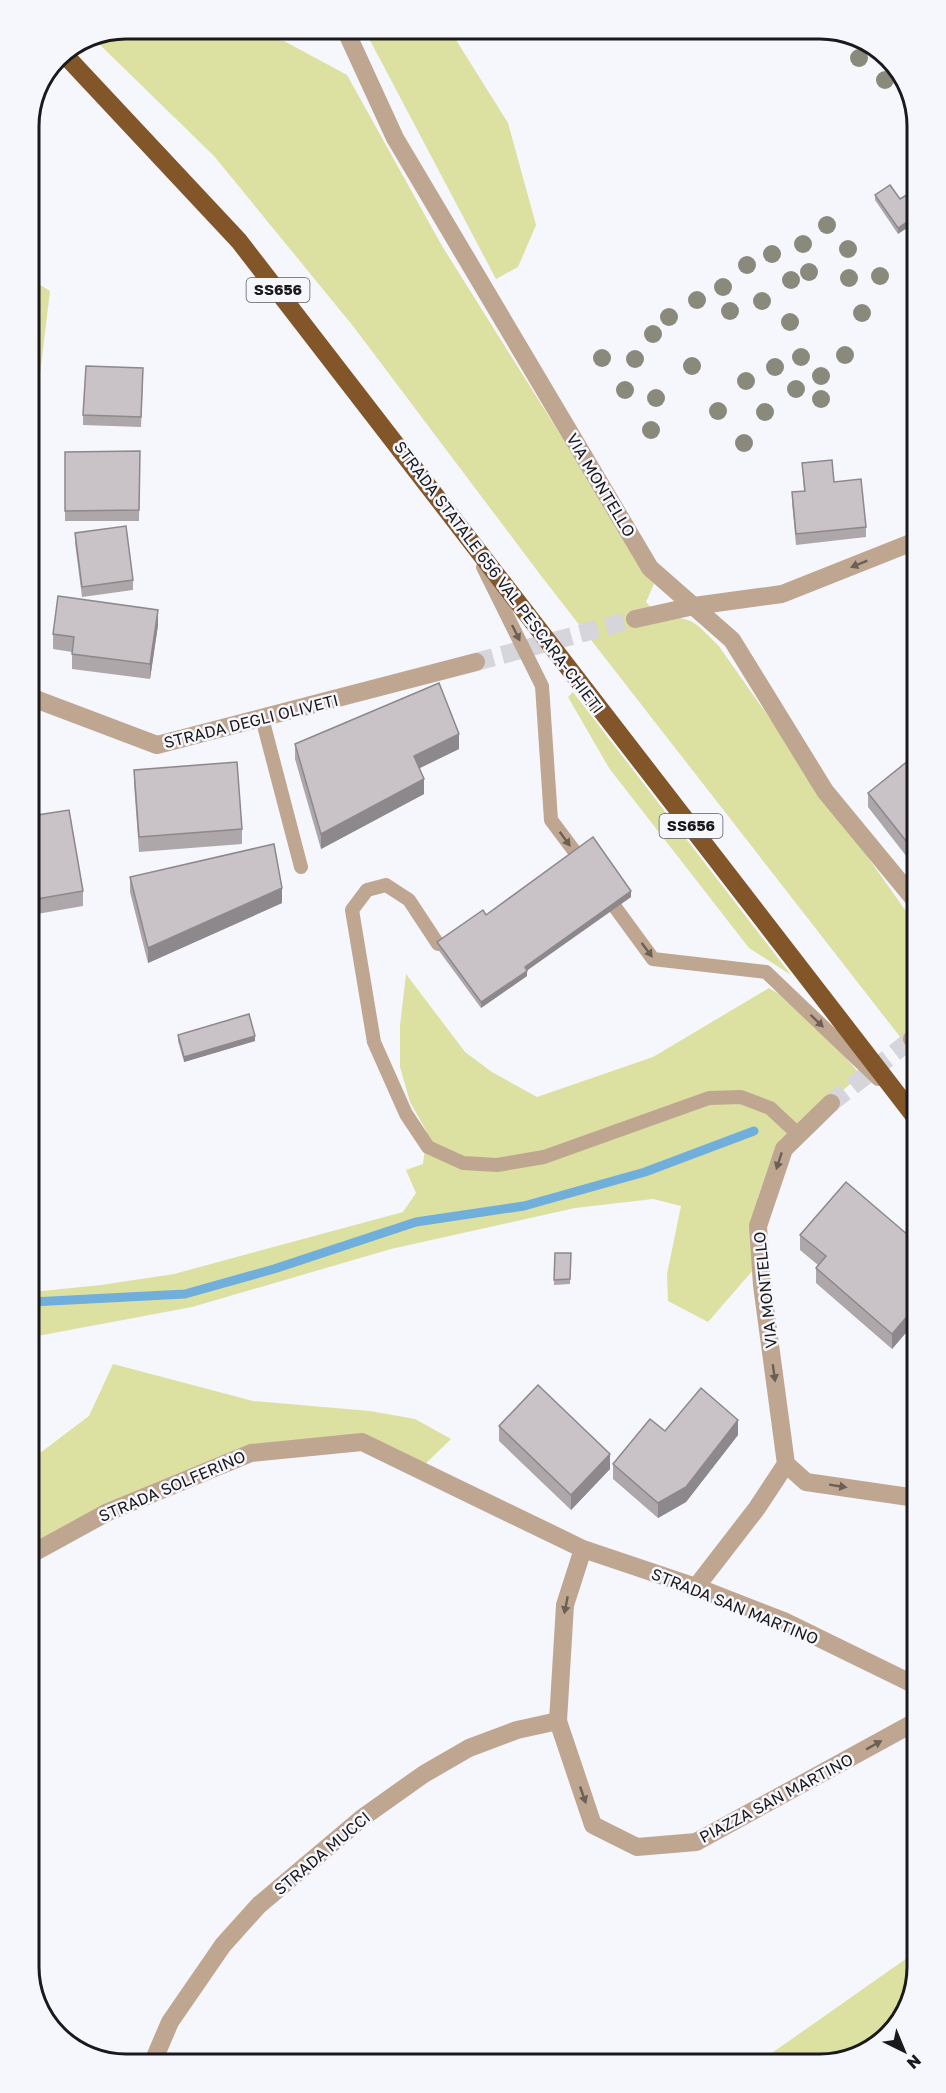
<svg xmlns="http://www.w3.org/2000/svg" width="946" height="2093" viewBox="0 0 946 2093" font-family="'Golos Text',sans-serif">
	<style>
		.green { fill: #dce0a1 }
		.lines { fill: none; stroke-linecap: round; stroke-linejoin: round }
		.stream { stroke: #70aedb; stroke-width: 9 }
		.minor-tunnel { stroke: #d5d5db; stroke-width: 18; stroke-dasharray: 18 9; stroke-linecap: butt }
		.service { stroke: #bfa691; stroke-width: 14 }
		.minor { stroke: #bfa691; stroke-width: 18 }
		.trunk { stroke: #825628; stroke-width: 18 }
		.tree { fill: #8a8a7c }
		.wall { fill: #ada7aa }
		.shaded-wall { fill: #8d888b }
		.building { fill: #c9c2c6; stroke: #8d888b; stroke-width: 1.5 }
		.oneway { fill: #6c6056 }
		.labels { text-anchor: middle; stroke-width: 5; stroke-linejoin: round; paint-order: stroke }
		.shield { fill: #f6f6fd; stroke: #5c5c60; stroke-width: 1.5 }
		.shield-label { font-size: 15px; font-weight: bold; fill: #1a1a1c }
		.street-label { font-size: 16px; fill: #1a1a1c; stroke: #f6f6fd }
		.rim { fill: none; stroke: #1a1a1c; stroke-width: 3 }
	</style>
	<rect width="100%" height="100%" fill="#f6f6fd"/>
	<path class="green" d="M126,29H222L284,41L347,75L442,246L654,584L646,602L660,618C694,616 694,622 718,645L915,924V1056L542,577L353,326L214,156L96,41Z
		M364,29H447L451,32L508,123L536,225L518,267L496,279Z
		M29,278L50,291L30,458Z
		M573,692L791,975L749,948L609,768L568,697Z
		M406,974L465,1052L492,1072L537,1097L653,1057L769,988C806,1009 833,1044 861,1075L776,1146L758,1197L754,1269L708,1322L668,1301L667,1274L681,1206L653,1199L575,1208L391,1249L192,1307L32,1337V1292L101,1285L174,1274L403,1212L416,1193L406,1170L423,1164L427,1132L410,1102L400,1067V1026Z
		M113,1364L253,1401L370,1411L415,1419L451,1439L421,1468L360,1440L250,1449L33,1547L32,1459L89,1416Z
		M917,1951V1968L898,2026L852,2059L762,2060Z"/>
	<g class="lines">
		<path class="stream" d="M32,1302L185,1294L274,1269L416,1222L524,1206L645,1172L754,1131"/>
		<path class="minor-tunnel" d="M476,662L635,619
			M831,1103L912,1039"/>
		<path class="service" d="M483,567L542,686L551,820L575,852
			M262,718L301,867
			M612,903L653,959L766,972L878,1079
			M438,944L409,900L386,885L367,890L352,910L374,1042L406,1114L428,1147L463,1163L497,1165L544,1157L709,1098L741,1097L770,1108L798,1134"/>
		<path class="minor" d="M345,29L395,138L650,568L732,640L825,791L914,899
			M635,619L694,606L782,594L913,542
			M30,697L157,745L476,662
			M912,1039L915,1038
			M831,1103L784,1149L758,1226L762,1285L786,1464L806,1482L916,1498
			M583,1549L565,1605L558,1721L593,1825L637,1847L696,1842L917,1721
			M33,1553L108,1512L251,1453L362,1442L583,1549L696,1587L786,1622L917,1686
			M696,1587L757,1508L786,1464
			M152,2064L170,2022L223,1945L259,1905L297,1873L362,1818L424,1774L469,1748L517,1730L558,1721"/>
		<path class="trunk" d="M64,54L239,241L915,1117"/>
	</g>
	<g class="tree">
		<circle cx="859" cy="58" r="9"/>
		<circle cx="885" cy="80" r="9"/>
		<circle cx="827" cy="225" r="9"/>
		<circle cx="803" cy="244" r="9"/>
		<circle cx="848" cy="249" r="9"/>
		<circle cx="772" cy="254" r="9"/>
		<circle cx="747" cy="265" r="9"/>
		<circle cx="809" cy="272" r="9"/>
		<circle cx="880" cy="276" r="9"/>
		<circle cx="849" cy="278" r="9"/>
		<circle cx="791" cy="280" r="9"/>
		<circle cx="723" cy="287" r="9"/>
		<circle cx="697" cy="300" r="9"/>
		<circle cx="762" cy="301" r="9"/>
		<circle cx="730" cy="311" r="9"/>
		<circle cx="862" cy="313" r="9"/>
		<circle cx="669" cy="317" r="9"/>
		<circle cx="790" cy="322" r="9"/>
		<circle cx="653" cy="334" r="9"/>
		<circle cx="845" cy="355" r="9"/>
		<circle cx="801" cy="357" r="9"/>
		<circle cx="602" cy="358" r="9"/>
		<circle cx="635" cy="359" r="9"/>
		<circle cx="692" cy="366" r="9"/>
		<circle cx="775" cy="367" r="9"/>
		<circle cx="821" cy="376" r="9"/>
		<circle cx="746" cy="381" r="9"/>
		<circle cx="796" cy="389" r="9"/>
		<circle cx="625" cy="390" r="9"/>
		<circle cx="656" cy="398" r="9"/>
		<circle cx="821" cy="399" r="9"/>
		<circle cx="718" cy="411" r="9"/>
		<circle cx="765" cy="412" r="9"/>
		<circle cx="651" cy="430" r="9"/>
		<circle cx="744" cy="443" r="9"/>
	</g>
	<path class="wall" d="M912,125V187H911Z
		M875,195L900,199L898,234L875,200Z
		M143,379L141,427L83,425V415Z
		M140,451L139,521H65V452Z
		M802,463L834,482L866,527V537L796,545L792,502V492L804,491Z
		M75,533L133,580V590L82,597L75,543Z
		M158,625L150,679L72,669V652L53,649V634Z
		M295,744L459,749L419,768L424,794L321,849L295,759Z
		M914,756V866L868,807V793Z
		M134,770L242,829V844L139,852L134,784Z
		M31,816L83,891V906L31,915Z
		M130,877L282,903L148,963L130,892Z
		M631,897L527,970V976L481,1008L437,948V942L486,915Z
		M178,1035L255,1041L184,1062L178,1041Z
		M800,1235L915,1241L916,1321L892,1349L816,1283V1268L818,1265L800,1250Z
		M555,1253H571L570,1284L554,1285Z
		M499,1426L610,1469L571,1510L499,1441Z
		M665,1431L738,1435L686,1502L658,1518L613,1479V1464Z"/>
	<path class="shaded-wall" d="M913,218V224L898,234V228Z
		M158,610V625L150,679V664Z
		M459,734V749L414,771V756Z
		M424,779V794L321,849V834Z
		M282,888V903L148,963V948Z
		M631,891V897L525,972V967Z
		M527,971V976L481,1008V1002Z
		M255,1036V1041L184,1062V1057Z
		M916,1275V1290L909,1282Z
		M916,1306V1321L892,1349V1334Z
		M738,1420V1435L686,1502L658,1518V1503Z
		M610,1454V1469L571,1510V1495Z"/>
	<path class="building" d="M912,125V177H911Z
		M890,185L900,199L910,193L913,197V218L898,228L875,195Z
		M86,366L143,368L141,417L83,415Z
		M140,451L139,510L65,511V452Z
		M832,460L834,482L861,479L866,527L796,534L792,492L805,491L802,463Z
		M126,526L133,580L82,587L75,533Z
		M58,596L158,610L150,664L72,654L74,637L53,634Z
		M439,683L459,734L414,756L424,779L321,834L295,744Z
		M914,756V851L868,793Z
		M237,762L242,829L139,837L134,770Z
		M69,810L83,891L31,900V816Z
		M593,837L631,891L525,967L527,971L481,1002L437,942L483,910L486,915Z
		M274,844L282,888L148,948L130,877Z
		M249,1014L255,1036L184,1057L178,1035Z
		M846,1182L915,1241L916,1275L909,1282L916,1287V1306L892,1334L816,1268L826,1256L800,1235Z
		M555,1253H571L570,1279L554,1280Z
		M538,1385L610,1454L571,1495L499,1426Z
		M701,1388L738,1420L686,1487L658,1503L613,1464L650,1419L665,1431Z"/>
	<defs><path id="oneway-solid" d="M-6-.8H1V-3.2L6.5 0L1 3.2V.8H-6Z" transform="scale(1.5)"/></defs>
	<g class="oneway">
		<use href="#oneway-solid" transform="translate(859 564) rotate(158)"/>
		<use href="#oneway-solid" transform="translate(516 633) rotate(64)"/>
		<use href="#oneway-solid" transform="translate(565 839) rotate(54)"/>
		<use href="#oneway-solid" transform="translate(647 950) rotate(53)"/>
		<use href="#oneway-solid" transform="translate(817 1021) rotate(44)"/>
		<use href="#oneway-solid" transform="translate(779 1161) rotate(108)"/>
		<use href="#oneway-solid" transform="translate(774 1373) rotate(82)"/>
		<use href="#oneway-solid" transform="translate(838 1486) rotate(9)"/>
		<use href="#oneway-solid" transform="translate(566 1605) rotate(101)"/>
		<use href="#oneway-solid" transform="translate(874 1745) rotate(-29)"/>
		<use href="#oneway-solid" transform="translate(583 1795) rotate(71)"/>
	</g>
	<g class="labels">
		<g class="shield">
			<rect x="246.5" y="278" width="63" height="24" rx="4.5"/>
			<rect x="659.5" y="814" width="63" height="24" rx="4.5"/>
		</g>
		<g class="shield-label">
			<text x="278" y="295">SS656</text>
			<text x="691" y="831">SS656</text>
		</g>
		<g class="street-label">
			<text transform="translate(601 485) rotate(59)" y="6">VIA MONTELLO</text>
			<text transform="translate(499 577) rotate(53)" y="6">STRADA STATALE 656 VAL PESCARA-CHIETI</text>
			<text transform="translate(251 721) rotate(-14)" y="6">STRADA DEGLI OLIVETI</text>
			<text transform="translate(765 1290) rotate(-96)" y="6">VIA MONTELLO</text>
			<text transform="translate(172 1486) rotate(-23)" y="6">STRADA SOLFERINO</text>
			<text transform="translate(735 1606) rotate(22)" y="6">STRADA SAN MARTINO</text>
			<text transform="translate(776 1798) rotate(-28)" y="6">PIAZZA SAN MARTINO</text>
			<text transform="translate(322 1853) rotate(-40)" y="6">STRADA MUCCI</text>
		</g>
	</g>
	<path d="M0 0H946V2093H0ZM126 39H820A87 87 0 0 1 907 126V1967A87 87 0 0 1 820 2054H126A87 87 0 0 1 39 1967V126A87 87 0 0 1 126 39Z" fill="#f6f6fd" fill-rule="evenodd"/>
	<path class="rim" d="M126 39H820A87 87 0 0 1 907 126V1967A87 87 0 0 1 820 2054H126A87 87 0 0 1 39 1967V126A87 87 0 0 1 126 39Z"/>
	<g transform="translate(904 2051) rotate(137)" stroke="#f6f6fd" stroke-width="4.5" paint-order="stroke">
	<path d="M0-4.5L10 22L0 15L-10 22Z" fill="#1a1a1c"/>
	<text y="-9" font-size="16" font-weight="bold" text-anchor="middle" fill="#1a1a1c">N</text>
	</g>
</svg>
